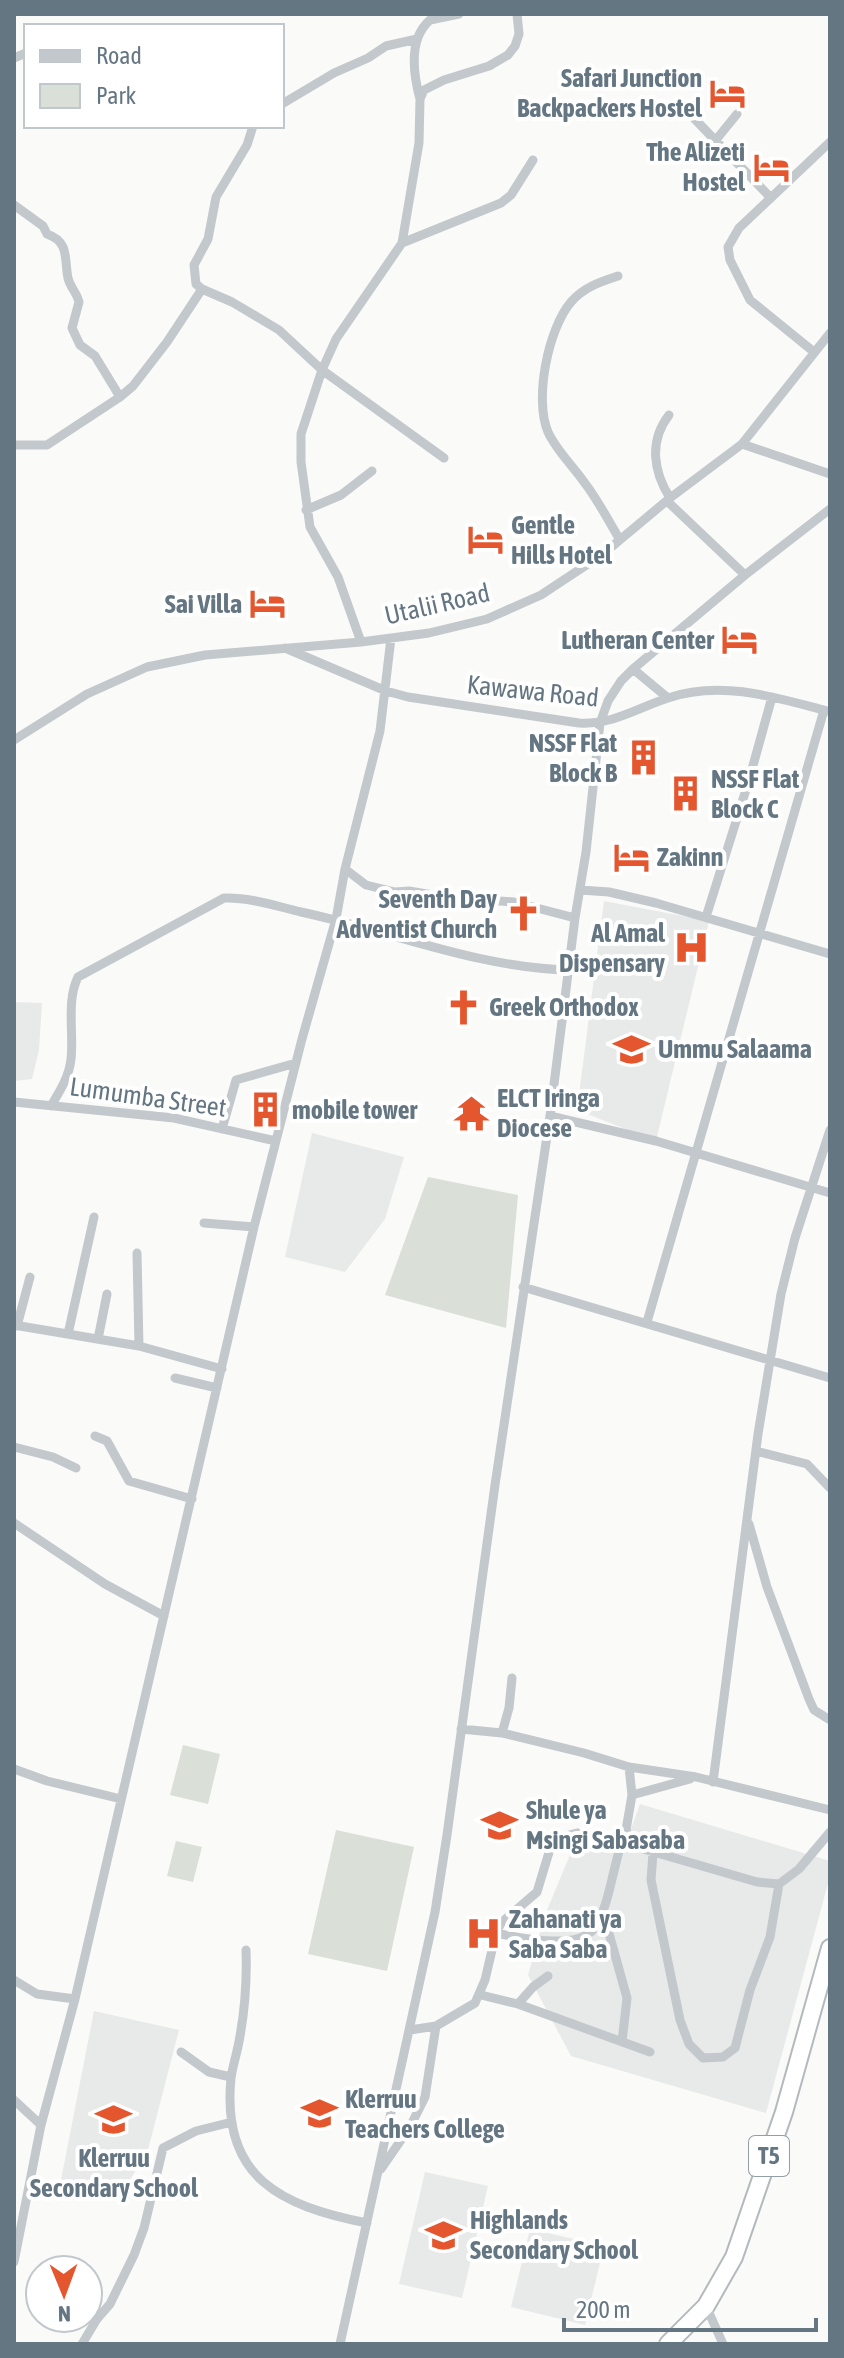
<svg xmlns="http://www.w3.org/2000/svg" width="844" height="2358" viewBox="0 0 844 2358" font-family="'Asap Condensed',sans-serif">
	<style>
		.built { fill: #e8e9e9 }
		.green { fill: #dadfd7 }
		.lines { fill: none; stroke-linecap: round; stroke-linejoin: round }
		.highway-casing { stroke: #b4b9bd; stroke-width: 20 }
		.street { stroke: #c3c8cc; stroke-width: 9 }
		.highway { stroke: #fff; stroke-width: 16 }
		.labels { text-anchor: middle; stroke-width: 8; stroke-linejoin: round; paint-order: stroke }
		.shield { fill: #fff; stroke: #939fa8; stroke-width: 2 }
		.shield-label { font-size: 24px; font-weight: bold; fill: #657683 }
		.poi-label { font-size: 26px; font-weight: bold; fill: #657683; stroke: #fff; text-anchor: start }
		.street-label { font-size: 26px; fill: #657683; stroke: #fff }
	</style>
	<rect width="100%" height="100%" fill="#fafaf8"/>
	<path class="built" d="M604,901L709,921L656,1141L577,1110Z
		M14,1002L42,1003L39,1050L32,1079L14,1081Z
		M312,1133L404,1157L385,1219L345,1272L285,1257Z
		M640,1804L830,1861V1876L766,2113L571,2056L528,1975L545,1915L577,1838L624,1848Z
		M94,2011L179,2030L148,2150L127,2185L61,2180Z
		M425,2172L488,2186L462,2298L399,2284Z
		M530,2229L604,2246L585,2325L511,2307Z"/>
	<path class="green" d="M428,1177L518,1195L506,1328L385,1295Z
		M183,1745L220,1754L208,1804L170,1795Z
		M336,1830L414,1847L387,1971L308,1954Z
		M176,1841L202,1847L193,1882L167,1876Z"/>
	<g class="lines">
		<defs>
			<path id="highway" d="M668,2344L706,2306L734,2257L784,2112L830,1948"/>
		</defs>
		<use href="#highway" class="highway-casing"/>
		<path class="street" d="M14,58L26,53
			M420,99C413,73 408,39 430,20L459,14
			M282,104L334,73L368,58L386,46L417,39
			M658,114L672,107L686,110L771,198
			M253,126L247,145L216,197L208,239L194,265L196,284L202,289L232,302L279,330L322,370L444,458
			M715,141L737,114
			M14,205L43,226L47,234C70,242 64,259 68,278C70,287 77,293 79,302L72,328L80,345L95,356L120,397
			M402,243L501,203L511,195L533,160
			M618,276C600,282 584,287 571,302C548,329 534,399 548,432C556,450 573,466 584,482C598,500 608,520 620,540
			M814,352L750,300L730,260L728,247L739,228L830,142
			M669,415C649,441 653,471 670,498
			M742,444L830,474
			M14,445H47L120,397L133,386L167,342L202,289
			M667,501L745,575
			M306,510L341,495L372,471
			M361,642L338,577L310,527L301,462V434L322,370L336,339L402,243L419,143L420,99L424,90L444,80L489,66L508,55L515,46L519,34L517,14
			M285,648L386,691L408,697L579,723C613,725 637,708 668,698C721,680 775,697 827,711
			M633,669L668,698
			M14,740L87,694L147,667L205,655L361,642L429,633L487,619L541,595L603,554L670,498L742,444L830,333
			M345,869L366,885L395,892L409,891L445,897L514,902L575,918
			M580,890L609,892L656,903L830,954
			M706,917L749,780L772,697
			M14,1102L174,1118L276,1141
			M51,1106C60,1091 69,1077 71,1059C74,1033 66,1001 78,977L224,898C249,897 276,906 301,912C390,931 478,968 569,970
			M550,1116L656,1141L830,1193
			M222,1129L236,1080L296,1063
			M204,1223L254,1227
			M137,1253L139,1346
			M523,1287L830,1378
			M647,1322L824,710
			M14,1325L139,1346L222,1369
			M17,1326L30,1277
			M68,1334L94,1217
			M98,1339L107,1294
			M175,1378L217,1388
			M95,1436L107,1441L129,1481L192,1499
			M14,1447L53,1457L76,1468
			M756,1451L807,1464L830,1488
			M14,1523L105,1584L164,1616
			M749,1524L767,1587L809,1699L814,1710L830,1720
			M461,1729L502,1733L584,1753L629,1767L696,1777L830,1810
			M502,1733L509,1708L512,1678
			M629,1767L632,1795L626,1830L633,1846L757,1882L779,1884L799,1869L830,1832
			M14,1769L47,1781L121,1799
			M713,1782L758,1434L781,1294L795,1238L830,1130
			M632,1795L690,1779
			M653,1853L651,1880L680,2020L689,2044L703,2058L723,2057L735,2048L750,1990L770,1937L779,1884
			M603,1912L627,1998L622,2042
			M496,1933C519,1938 577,1950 594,1929C608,1910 613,1868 621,1845
			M246,1950C247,1979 245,2008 240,2036C238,2050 233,2064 231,2078C221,2178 281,2206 367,2223
			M14,1980L37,1994L75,1999
			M481,1995L518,2004L650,2052
			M518,2004L533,1987L548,1976
			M410,2030L436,2026L475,2003L485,1980L496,1933L501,1923L537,1892L550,1849L561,1837L577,1833L633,1846
			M181,2052L209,2072L231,2077
			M14,2100L41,2125
			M381,2169L410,2127L425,2097L436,2026
			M14,2262L41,2125L75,1999L254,1227L302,1039L336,919L345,869L380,731L391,638
			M706,2306L723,2344
			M82,2344L97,2319L110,2304L134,2255L144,2228L163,2148L196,2131L232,2122
			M340,2344L435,1912L447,1835L495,1485L550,1116L575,918L586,852L600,723L608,701L621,681L633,669L745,575L830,509"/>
		<use href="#highway" class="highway"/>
	</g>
	<defs>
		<symbol id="hotel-bare" viewBox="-9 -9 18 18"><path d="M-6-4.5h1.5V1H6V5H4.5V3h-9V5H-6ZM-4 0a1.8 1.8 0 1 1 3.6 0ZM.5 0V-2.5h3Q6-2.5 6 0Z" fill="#e4572e" stroke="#fff" stroke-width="2.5" paint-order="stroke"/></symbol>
		<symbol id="building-bare" viewBox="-9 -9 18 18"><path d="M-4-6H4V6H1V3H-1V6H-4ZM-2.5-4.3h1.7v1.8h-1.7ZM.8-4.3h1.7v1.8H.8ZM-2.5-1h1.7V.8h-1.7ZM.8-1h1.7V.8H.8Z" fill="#e4572e" stroke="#fff" stroke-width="2.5" paint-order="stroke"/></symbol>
		<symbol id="church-bare" viewBox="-9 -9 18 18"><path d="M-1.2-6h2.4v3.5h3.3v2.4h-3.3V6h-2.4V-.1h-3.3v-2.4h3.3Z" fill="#e4572e" stroke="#fff" stroke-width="2.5" paint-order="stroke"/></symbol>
		<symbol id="hospital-bare" viewBox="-9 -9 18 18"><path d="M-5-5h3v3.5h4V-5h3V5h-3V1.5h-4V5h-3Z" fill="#e4572e" stroke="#fff" stroke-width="2.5" paint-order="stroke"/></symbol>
		<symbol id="school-bare" viewBox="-9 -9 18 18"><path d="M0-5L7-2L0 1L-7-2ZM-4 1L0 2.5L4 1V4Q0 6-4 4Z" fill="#e4572e" stroke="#fff" stroke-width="2.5" paint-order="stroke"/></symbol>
		<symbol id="temple-bare" viewBox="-9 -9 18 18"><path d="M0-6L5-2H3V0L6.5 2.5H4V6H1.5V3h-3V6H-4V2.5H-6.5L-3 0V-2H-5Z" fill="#e4572e" stroke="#fff" stroke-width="2.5" paint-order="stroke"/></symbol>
		<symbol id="university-bare" viewBox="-9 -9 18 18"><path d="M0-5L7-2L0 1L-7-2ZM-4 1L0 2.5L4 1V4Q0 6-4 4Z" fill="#e4572e" stroke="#fff" stroke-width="2.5" paint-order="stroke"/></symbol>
	</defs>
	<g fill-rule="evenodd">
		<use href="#hotel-bare" x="702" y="68" width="51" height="51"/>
		<use href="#hotel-bare" x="746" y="142" width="51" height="51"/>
		<use href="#hotel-bare" x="460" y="514" width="51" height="51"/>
		<use href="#hotel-bare" x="242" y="578" width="51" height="51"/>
		<use href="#hotel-bare" x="714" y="614" width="51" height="51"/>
		<use href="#building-bare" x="618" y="732" width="51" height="51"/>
		<use href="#building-bare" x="660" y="768" width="51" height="51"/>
		<use href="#hotel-bare" x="606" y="832" width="51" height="51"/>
		<use href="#church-bare" x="498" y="888" width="51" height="51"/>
		<use href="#hospital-bare" x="666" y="922" width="51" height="51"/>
		<use href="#church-bare" x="438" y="982" width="51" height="51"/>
		<use href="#school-bare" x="606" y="1024" width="51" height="51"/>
		<use href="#building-bare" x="240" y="1084" width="51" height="51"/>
		<use href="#temple-bare" x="446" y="1088" width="51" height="51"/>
		<use href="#school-bare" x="474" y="1800" width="51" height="51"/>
		<use href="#hospital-bare" x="458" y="1908" width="51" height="51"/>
		<use href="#university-bare" x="294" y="2088" width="51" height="51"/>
		<use href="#school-bare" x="88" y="2094" width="51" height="51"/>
		<use href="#school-bare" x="418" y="2210" width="51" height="51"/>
	</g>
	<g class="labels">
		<rect class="shield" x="749" y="2136" width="40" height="40" rx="6"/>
		<g class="shield-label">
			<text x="769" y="2164">T5</text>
		</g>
		<g class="poi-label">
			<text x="702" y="87" text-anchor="end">Safari Junction<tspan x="702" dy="30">Backpackers Hostel</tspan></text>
			<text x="745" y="161" text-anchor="end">The Alizeti<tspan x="745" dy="30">Hostel</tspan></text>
			<text x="511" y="534">Gentle<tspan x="511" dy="30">Hills Hotel</tspan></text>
			<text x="242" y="613" text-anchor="end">Sai Villa</text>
			<text x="714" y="649" text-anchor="end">Lutheran Center</text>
			<text x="617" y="752" text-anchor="end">NSSF Flat<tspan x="617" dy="30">Block B</tspan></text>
			<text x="711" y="788">NSSF Flat<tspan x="711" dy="30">Block C</tspan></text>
			<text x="657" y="866">Zakinn</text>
			<text x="497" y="908" text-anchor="end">Seventh Day<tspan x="497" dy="30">Adventist Church</tspan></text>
			<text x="665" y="942" text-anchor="end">Al Amal<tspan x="665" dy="30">Dispensary</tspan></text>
			<text x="489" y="1016">Greek Orthodox</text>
			<text x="658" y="1058">Ummu Salaama</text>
			<text x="497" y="1107">ELCT Iringa<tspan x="497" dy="30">Diocese</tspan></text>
			<text x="292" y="1119">mobile tower</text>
			<text x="526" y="1819">Shule ya<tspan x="526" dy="30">Msingi Sabasaba</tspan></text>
			<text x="509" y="1928">Zahanati ya<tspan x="509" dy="30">Saba Saba</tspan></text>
			<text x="345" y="2108">Klerruu<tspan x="345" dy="30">Teachers College</tspan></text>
			<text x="114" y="2167" text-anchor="middle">Klerruu<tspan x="114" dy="30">Secondary School</tspan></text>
			<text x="470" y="2229">Highlands<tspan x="470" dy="30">Secondary School</tspan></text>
		</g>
		<g class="street-label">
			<text transform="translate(437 604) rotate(-13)" y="9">Utalii Road</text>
			<text transform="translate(533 691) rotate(6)" y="9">Kawawa Road</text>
			<text transform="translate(148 1097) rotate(8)" y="9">Lumumba Street</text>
		</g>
	</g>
	<rect width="844" height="2358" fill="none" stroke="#657683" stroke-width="32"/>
	<rect x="24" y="24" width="260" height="104" fill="#ffffff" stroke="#c1c8cd" stroke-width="2"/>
	<rect x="40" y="50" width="40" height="12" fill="#c3c8cc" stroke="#c1c8cd" stroke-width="2"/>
	<text x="96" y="64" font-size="24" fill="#657683">Road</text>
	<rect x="40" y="84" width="40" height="24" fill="#dadfd7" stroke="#c1c8cd" stroke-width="2"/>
	<text x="96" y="104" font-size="24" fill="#657683">Park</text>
	<g transform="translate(64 2294) rotate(179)"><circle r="38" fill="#ffffff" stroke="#c1c8cd" stroke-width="2"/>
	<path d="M0-6L14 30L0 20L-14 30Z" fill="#e4572e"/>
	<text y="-12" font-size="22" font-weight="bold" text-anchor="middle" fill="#657683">N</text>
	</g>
	<path d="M564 2318v12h252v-12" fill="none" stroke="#657683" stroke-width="4"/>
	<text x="576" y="2318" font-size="24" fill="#657683" stroke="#ffffff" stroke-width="6" paint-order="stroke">200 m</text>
</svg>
